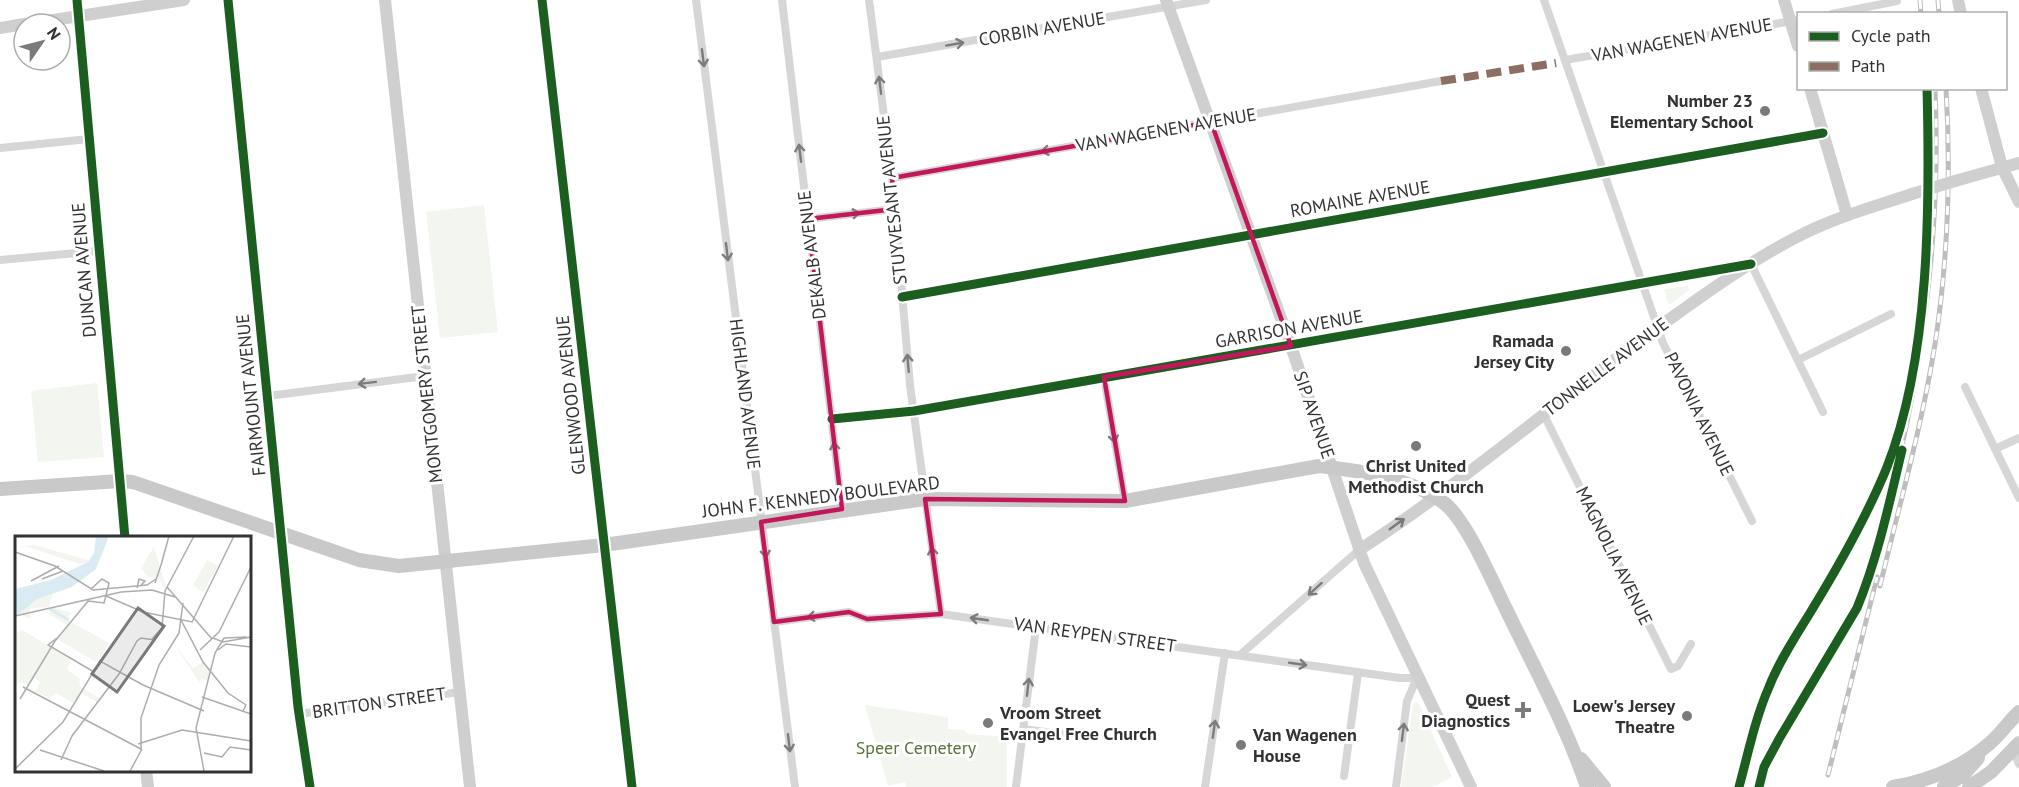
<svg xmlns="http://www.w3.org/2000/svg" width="2019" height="787" viewBox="0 0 2019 787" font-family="'PT Sans',sans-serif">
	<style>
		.green { fill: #f2f6ee }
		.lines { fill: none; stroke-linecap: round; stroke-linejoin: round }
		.street { stroke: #d6d6d6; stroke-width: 8 }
		.secondary { stroke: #cfcfcf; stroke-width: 12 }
		.primary { stroke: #c9c9c9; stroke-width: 14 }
		.rail-casing { stroke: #bebebe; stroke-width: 5 }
		.rail { stroke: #fff; stroke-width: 3; stroke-dasharray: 9; stroke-linecap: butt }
		.secondary-bridge { stroke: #cfcfcf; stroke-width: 12 }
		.quiet { stroke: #8d6e63; stroke-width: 8; stroke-dasharray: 15 8; stroke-linecap: butt }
		.cycleway-casing { stroke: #fff; stroke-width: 13 }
		.cycleway { stroke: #1b5e20; stroke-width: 9 }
		.oneway { stroke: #7c7c7c }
		.oneway2 { stroke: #797979 }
		.marked { fill: none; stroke: #c2185b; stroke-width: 4.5; stroke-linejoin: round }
		.poi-dot { fill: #7a7a7a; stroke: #fff; stroke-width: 2 }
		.labels { text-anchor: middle; stroke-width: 6; stroke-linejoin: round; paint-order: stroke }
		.street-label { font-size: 18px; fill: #323232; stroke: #fff }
		.poi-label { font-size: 18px; font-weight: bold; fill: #323232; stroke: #fff; text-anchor: end }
		.park-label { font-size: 18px; fill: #55733a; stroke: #fff }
		.inset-river { fill: none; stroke: #dbebf4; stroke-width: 3 }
		.inset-road { fill: none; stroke: #adadad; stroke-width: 1.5 }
		.view { fill: #7a7a7a; fill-opacity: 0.15; stroke: #7a7a7a; stroke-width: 3 }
		.inset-edge { fill: none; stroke: #323232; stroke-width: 3 }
	</style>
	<rect width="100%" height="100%" fill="#fff"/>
	<path class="green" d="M484,205L498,332L440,338L426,212Z
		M1688,286L1689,290L1671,304L1668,303L1664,289Z
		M97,383L104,457L38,462L31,391Z
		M1418,702L1452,777L1432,787H1401L1413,704Z
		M865,705L948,717V729L964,730L968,734L1007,737V787H906L905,782L888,786Z"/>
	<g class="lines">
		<path class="street" d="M542,0L632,787
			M696,0L795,787
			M782,0L842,509
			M869,0L892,178L910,385L941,614
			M1544,0L1663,343L1752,521
			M1832,14L1897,1
			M877,57L1206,0
			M1565,60L1798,20
			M0,148L89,139
			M892,178L1441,81
			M808,219L895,209
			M0,260L98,251
			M902,297L1823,133
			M1798,360L1891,314
			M1104,377L1125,501
			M1965,387L2019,498
			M268,396L425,376
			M1543,413L1671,669L1678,666L1691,644
			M832,419L914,411L1751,264L1823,412
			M1995,449L2019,438
			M774,622L849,612L867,619L941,614L1400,678H1417L1407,701L1396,787
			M1240,655L1359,550
			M299,714L459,692
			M1023,729L1068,735
			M2013,750L2019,764
			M1344,776L1358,673
			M1016,787L1036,627
			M1205,787L1225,653"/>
		<path class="secondary" d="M77,0L125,538
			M228,0L298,707L310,787
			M385,0L470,787
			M1166,0L1291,346L1364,563L1471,787
			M1784,0L1798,46
			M1958,0L1961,14
			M27,24L184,0
			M0,28L24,24
			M1810,88L1847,215
			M1981,88L2002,167L2019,202
			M1955,181L2019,163
			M1359,550C1469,479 1568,391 1674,316C1713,288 1754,259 1797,237C1833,218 1873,207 1912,194
			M146,770L148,787"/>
		<path class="primary" d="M0,489L120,481L133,482L359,560L399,566L604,545L925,499L1125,501L1319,466C1360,471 1410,477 1444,503C1466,519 1493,583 1506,609C1534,667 1566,725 1587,787
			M1581,759L1604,787
			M1893,787C1928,781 1963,767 1990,743C2001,734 2009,721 2019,712
			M1944,787L1963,775L1978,758
			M1969,787L1991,772L2019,743"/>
		<defs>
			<path id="rail" d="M1920,0L1921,14
				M1938,0L1939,14
				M1880,586C1899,506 1922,426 1935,344C1948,260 1951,174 1946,88
				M1754,731C1784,626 1865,544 1897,437
				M1828,775L1877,577
				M1761,777C1783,715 1829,665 1857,607C1876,568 1883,526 1893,485C1925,354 1941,223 1935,88"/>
		</defs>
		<use href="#rail" class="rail-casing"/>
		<use href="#rail" class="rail"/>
		<path class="secondary-bridge" d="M1912,194L1955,181"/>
		<path class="quiet" d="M1441,81L1556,63"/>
		<defs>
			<path id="cycleway" d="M77,0L125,538
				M228,0L298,707L310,787
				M542,0L632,787
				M902,297L1823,133
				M832,419L914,411L1751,264
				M1739,787C1748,754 1755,719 1769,687C1780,659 1798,633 1813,608C1841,562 1867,516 1887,467C1930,357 1930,206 1927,88
				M1759,787L1764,767L1779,739L1857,608C1878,557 1889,504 1902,450"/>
		</defs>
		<use href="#cycleway" class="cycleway-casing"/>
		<use href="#cycleway" class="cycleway"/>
	</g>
	<defs><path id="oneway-shaft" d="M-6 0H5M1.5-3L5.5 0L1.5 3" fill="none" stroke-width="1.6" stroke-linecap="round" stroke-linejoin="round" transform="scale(1.5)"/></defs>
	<g class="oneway">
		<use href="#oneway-shaft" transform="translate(955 44) rotate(-10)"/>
		<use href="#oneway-shaft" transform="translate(703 58) rotate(83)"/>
		<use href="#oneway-shaft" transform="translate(880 85) rotate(-97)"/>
		<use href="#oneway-shaft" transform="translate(1050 150) rotate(170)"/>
		<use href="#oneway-shaft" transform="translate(800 153) rotate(-97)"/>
		<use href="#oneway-shaft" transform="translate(851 214) rotate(-7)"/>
		<use href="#oneway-shaft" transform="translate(727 252) rotate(83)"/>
		<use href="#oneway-shaft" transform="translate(908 363) rotate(-95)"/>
		<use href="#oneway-shaft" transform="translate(367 383) rotate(173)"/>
		<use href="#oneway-shaft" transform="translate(1113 434) rotate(80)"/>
		<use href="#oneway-shaft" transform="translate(835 451) rotate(-97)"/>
		<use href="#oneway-shaft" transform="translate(765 549) rotate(83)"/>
		<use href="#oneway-shaft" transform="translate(933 556) rotate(-98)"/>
		<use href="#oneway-shaft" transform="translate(1315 589) rotate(138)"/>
		<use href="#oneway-shaft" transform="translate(816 616) rotate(173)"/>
		<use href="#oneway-shaft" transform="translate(979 619) rotate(-172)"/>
		<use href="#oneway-shaft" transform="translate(1298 664) rotate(8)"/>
		<use href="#oneway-shaft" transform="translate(1028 687) rotate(-83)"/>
		<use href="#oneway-shaft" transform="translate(1214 729) rotate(-82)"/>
		<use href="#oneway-shaft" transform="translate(1403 732) rotate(-83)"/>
		<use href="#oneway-shaft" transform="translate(789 743) rotate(83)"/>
	</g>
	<use class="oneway2" href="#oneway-shaft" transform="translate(1397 524) rotate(-36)"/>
	<path class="marked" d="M1211,122L1291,346L1104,377L1125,501L925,499L941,614L867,619L849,612L774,622L761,522L842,509L808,219L895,209L892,178Z"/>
	<g class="poi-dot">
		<circle cx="1765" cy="111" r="6"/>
		<circle cx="1566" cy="351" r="6"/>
		<circle cx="1416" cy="446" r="6"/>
		<path d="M1520 701h6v6h6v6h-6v6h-6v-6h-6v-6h6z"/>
		<circle cx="1687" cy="716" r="6"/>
		<circle cx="988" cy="723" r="6"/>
		<circle cx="1241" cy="745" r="6"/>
	</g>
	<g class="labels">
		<g class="street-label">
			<text transform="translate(1042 29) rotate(-10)" y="6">CORBIN AVENUE</text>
			<text transform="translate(1682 40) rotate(-10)" y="6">VAN WAGENEN AVENUE</text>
			<text transform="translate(1166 130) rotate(-10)" y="6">VAN WAGENEN AVENUE</text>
			<text transform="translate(1360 199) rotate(-10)" y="6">ROMAINE AVENUE</text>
			<text transform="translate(892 200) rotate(-96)" y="6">STUYVESANT AVENUE</text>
			<text transform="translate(812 255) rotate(-97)" y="6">DEKALB AVENUE</text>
			<text transform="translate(84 270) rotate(-95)" y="6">DUNCAN AVENUE</text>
			<text transform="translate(1289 329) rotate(-10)" y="6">GARRISON AVENUE</text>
			<text transform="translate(1606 367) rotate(-37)" y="6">TONNELLE AVENUE</text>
			<text transform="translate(427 394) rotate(-96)" y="6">MONTGOMERY STREET</text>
			<text transform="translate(745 394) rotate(83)" y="6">HIGHLAND AVENUE</text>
			<text transform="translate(251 395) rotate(-96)" y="6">FAIRMOUNT AVENUE</text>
			<text transform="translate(571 395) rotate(-96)" y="6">GLENWOOD AVENUE</text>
			<text transform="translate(1699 414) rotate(64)" y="6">PAVONIA AVENUE</text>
			<text transform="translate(1314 415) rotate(71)" y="6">SIP AVENUE</text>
			<text transform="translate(821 497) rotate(-7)" y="6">JOHN F. KENNEDY BOULEVARD</text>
			<text transform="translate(1614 556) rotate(64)" y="6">MAGNOLIA AVENUE</text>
			<text transform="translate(1095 635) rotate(8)" y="6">VAN REYPEN STREET</text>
			<text transform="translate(379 703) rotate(-8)" y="6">BRITTON STREET</text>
		</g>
		<g class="poi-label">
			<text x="1753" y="107">Number 23<tspan x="1753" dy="21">Elementary School</tspan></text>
			<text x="1554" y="347">Ramada<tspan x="1554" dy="21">Jersey City</tspan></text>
			<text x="1416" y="472" text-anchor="middle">Christ United<tspan x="1416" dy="21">Methodist Church</tspan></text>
			<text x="1510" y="706">Quest<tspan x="1510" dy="21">Diagnostics</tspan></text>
			<text x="1675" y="712">Loew's Jersey<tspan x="1675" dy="21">Theatre</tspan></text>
			<text x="1000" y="719" text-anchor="start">Vroom Street<tspan x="1000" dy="21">Evangel Free Church</tspan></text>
			<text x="1253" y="741" text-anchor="start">Van Wagenen<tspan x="1253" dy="21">House</tspan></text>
		</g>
		<g class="park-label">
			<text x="916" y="754">Speer Cemetery</text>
		</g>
	</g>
	<g transform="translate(15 536)">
		<rect width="236" height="236" fill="#fff"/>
		<path d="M19,9L73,24V26L65,28L13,11L0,12ZM139,11L151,51L149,53L143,40L140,43L132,40L126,32ZM192,24L203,30L188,56L178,49ZM38,56L34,71L15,72L16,83L3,78L21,63ZM40,72L57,77L52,81L55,85L52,89L29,75L36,77L33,73ZM56,86L94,107L83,127L42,103ZM7,94L56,123L52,134L64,142L65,151L84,162L82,166L66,157L58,167L41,157L35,162L20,156L25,146L20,142L14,148L0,146V98ZM159,108L178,132L188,126L195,136L192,145L187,143L185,147Z" fill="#f2f6ee"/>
		<path d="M81,0H93V3L81,33L57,51L22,63L0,81V53L36,44L73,26L79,17Z" fill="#dbebf4"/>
		<path class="inset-river" d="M35,73L54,84"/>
		<path class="inset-road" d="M0,16L40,30L78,54L132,49L141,43M146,29L154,0M27,43L48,35M16,45L44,30M140,47L147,26M152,51L197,103M122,52L124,43L130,45L126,49M91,60L128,76L177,86L219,0M73,65L89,67L94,47L87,43L76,53M0,80L106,56L137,54L160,61M165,82L188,126L213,157L231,169L228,175M42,102L33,109L79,136M198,102L208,106L236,101M137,103L147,92L150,55L179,0M185,114L204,96L236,31M203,114L211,108L236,111M8,151L126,213M187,161L236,178M5,163L40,105L74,64M123,208L167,194L236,205M25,214L89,235M126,214V182L144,129L164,97L168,67M189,217L207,221L215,211L236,214M46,224L57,200L104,138L122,105L126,102L140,104M0,233L48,186L85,125L128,149L189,175M115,235L127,213M189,235L181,192L200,117L209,102L232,101"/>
		<path class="view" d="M123,72L149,90L102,156L77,138Z"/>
		<rect width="236" height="236" class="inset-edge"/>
	</g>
	<rect x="1797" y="12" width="210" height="78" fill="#ffffff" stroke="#adadad" stroke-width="1.5"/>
	<rect x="1809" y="32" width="30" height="9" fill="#1b5e20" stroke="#adadad" stroke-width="1.5"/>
	<text x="1851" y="42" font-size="18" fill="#323232">Cycle path</text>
	<rect x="1809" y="62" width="30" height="9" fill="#8d6e63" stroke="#adadad" stroke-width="1.5"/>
	<text x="1851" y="72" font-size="18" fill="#323232">Path</text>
	<g transform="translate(42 42) rotate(55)"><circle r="28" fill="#ffffff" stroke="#adadad" stroke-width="1.5"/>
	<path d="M0-4.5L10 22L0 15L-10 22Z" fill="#7a7a7a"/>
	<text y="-9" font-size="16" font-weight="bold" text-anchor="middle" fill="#323232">N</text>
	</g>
</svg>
